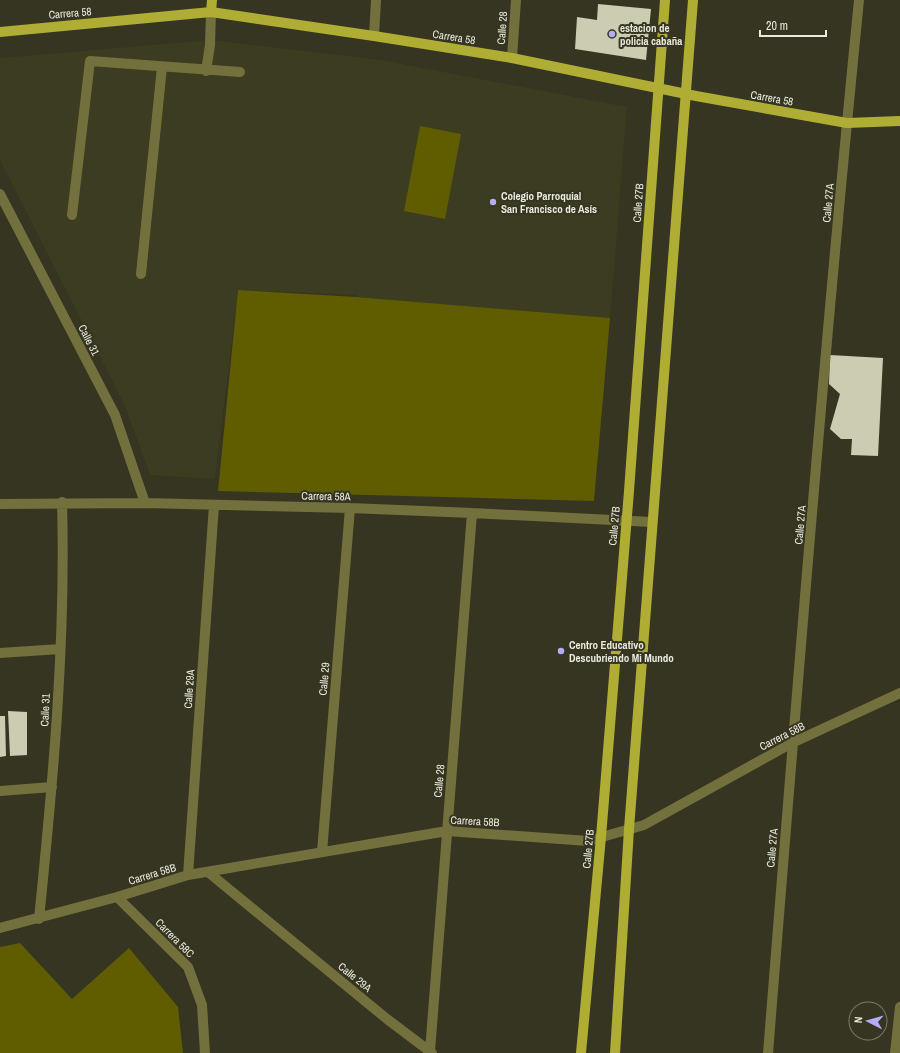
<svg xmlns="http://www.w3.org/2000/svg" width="900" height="1053" viewBox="0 0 900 1053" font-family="'Archivo Narrow',sans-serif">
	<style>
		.built { fill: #3c3c20 }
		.green { fill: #5f5d00 }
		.building { fill: #ccccb3 }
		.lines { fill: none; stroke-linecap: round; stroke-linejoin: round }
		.minor { stroke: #72713d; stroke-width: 10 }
		.major { stroke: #b0ad34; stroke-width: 10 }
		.poi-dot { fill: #b4acf9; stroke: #353521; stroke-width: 1.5 }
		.labels { text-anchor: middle; stroke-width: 4; stroke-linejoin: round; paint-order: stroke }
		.street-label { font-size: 11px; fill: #eaeade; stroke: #353521 }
		.poi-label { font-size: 11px; font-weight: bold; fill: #eaeade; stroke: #353521; text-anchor: start }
	</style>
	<rect width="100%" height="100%" fill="#353521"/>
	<path class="built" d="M211,40L381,60L627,107L610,318L356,297L361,253L356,295L238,290L215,479L150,475L126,408L3,166L0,157V58Z"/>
	<path class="green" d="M420,126L461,134L445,219L404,211Z
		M238,290L356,297L610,318L594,501L218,491Z
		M20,943L72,999L129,948L178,1007L183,1053H0V947Z"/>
	<path class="building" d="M598,4L651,9L646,60L575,49L577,17L597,20Z
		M830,355L883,358L878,456L851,455L852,439H841L830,429L840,394L829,384Z
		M8,711L27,712V755L10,756Z
		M0,716H5L6,756L0,757Z"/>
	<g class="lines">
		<path class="minor" d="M374,36L376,0
			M512,58L516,0
			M206,71L210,45L211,12
			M0,194L115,415L145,503
			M72,215L90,61L240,72
			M141,274L162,67
			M0,504L145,503L350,508L472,513L652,522
			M0,653L60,649
			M0,791L52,787
			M322,852L350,508
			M208,872L387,1019L432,1053
			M188,875L214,505
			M117,897L188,967L202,1005L205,1053
			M39,919C53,781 66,641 62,502
			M0,928L117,897L188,875L447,831L588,841L644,825L792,743L900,693
			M430,1051L472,513
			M768,1053C796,702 824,351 859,0
			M895,1053L900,1007"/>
		<path class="major" d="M211,12L212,0
			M0,32L211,12L374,36L512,58L696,96L847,123L900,121
			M581,1053L601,837L629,491L665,0
			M615,1053L629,829L693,0"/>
	</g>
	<g class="poi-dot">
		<circle cx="612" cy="34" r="4"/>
		<circle cx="493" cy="202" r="4"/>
		<circle cx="561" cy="651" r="4"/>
	</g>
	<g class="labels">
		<g class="street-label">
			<text transform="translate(70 13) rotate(-5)" y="4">Carrera 58</text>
			<text transform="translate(502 28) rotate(-86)" y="4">Calle 28</text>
			<text transform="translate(454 37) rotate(9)" y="4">Carrera 58</text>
			<text transform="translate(772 98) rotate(10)" y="4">Carrera 58</text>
			<text transform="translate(638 203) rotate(-86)" y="4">Calle 27B</text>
			<text transform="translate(828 203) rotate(-85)" y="4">Calle 27A</text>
			<text transform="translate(89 340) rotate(63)" y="4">Calle 31</text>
			<text transform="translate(326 496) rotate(1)" y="4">Carrera 58A</text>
			<text transform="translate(800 525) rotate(-85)" y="4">Calle 27A</text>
			<text transform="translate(614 526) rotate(-85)" y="4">Calle 27B</text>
			<text transform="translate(324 679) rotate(-85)" y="4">Calle 29</text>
			<text transform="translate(189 689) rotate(-86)" y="4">Calle 29A</text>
			<text transform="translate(45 710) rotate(-87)" y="4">Calle 31</text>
			<text transform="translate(782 736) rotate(-27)" y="4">Carrera 58B</text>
			<text transform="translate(439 781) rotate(-85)" y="4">Calle 28</text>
			<text transform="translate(475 821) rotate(3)" y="4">Carrera 58B</text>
			<text transform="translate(772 848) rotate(-85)" y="4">Calle 27A</text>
			<text transform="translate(588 849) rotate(-85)" y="4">Calle 27B</text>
			<text transform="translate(152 874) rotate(-17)" y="4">Carrera 58B</text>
			<text transform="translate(175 938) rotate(45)" y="4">Carrera 58C</text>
			<text transform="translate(355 977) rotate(39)" y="4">Calle 29A</text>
		</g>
		<g class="poi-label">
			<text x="620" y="32">estacion de<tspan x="620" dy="13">policia cabaña</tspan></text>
			<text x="501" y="200">Colegio Parroquial<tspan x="501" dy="13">San Francisco de Asís</tspan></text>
			<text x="569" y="649">Centro Educativo<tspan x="569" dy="13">Descubriendo Mi Mundo</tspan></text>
		</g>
	</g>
	<g transform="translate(868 1021) rotate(276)"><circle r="19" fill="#353521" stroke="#7d7d6d"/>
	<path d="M0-3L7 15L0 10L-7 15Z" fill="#b4acf9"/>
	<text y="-6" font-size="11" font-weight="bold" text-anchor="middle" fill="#eaeade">N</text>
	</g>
	<path d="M760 30v6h66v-6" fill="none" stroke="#eaeade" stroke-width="2"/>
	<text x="766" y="30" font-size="12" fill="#eaeade" stroke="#353521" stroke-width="3" paint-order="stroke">20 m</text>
</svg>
